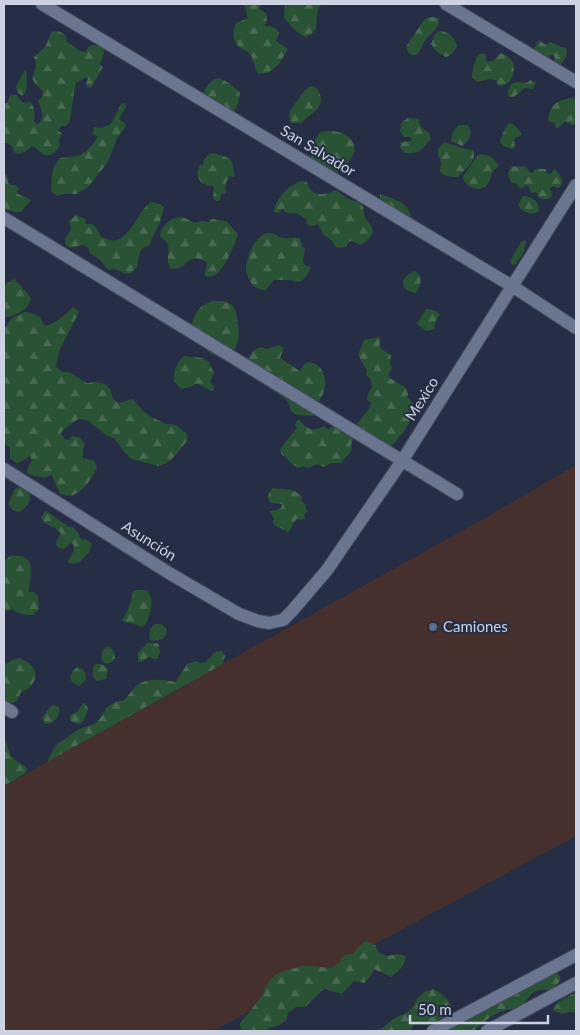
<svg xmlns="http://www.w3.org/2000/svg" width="580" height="1035" viewBox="0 0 580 1035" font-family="Lato,sans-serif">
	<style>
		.industrial { fill: #45302e }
		.forest { fill: url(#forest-firs) }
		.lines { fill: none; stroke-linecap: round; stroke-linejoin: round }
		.minor-casing { stroke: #434b5d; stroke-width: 14 }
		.tertiary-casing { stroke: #434b5d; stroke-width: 14 }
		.minor { stroke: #6a758f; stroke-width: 12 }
		.tertiary { stroke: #6a758f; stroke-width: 12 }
		.service-dot { fill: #5c6f8a; stroke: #252e44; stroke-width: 2 }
		.labels { text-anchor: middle; stroke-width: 4; stroke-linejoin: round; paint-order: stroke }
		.street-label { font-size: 15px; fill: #ccd2e1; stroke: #252e44 }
		.poi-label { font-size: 15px; fill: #ccd2e1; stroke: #252e44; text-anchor: start }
	</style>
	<defs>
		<pattern id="forest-firs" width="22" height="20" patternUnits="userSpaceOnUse" patternTransform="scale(1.25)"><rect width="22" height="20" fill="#2a5235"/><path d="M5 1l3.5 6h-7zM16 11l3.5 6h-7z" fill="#486a52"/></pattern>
	</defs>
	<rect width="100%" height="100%" fill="#252e44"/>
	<path class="industrial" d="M576,465V836L213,1031H4V786L485,518Z"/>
	<path class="forest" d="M243,4H268L261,5L259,9L266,13L267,20L264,26C271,26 275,26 279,33L276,41L288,49L279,64L268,73L258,74C254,68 254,57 248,52C246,50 243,50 241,48C232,42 232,32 236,23L248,18L245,7Z
		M285,4H321C320,6 318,9 318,11C313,25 323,28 306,37C297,34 289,24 284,17Z
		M432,17L439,18C440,28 433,31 427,38C422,43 423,49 416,55C409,56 406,51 407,45L424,20L427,18Z
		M57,31C64,33 67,35 67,42L80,51L86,52L88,47L92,45L102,46C106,53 102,58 100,65L103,67L92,86L90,88L87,87L86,84L88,78H85L76,83C74,91 73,99 72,107C70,114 72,120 66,126H61L58,131L62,133L61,136L59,140C60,145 60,147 56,151C43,162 41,149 32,146L25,152L18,154L14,152L12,146L7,143H4V104L7,103L10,95H16L23,103L30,102C35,106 35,115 34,121L35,123L38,124C47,115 41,111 38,101L42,97L43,92C41,88 37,87 34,82C30,75 36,72 36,65C36,62 35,60 34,57L46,46L51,32Z
		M440,31C451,33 454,36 457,47L451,55L446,57C439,54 435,51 431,44L435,34Z
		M539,40L546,45L548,43L552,42L559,46L566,48L567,50L566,57L561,64V71L554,62L555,58L553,55H550L548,62L532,52Z
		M481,53L485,54L487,62L494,60L497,56L501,53C505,55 510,57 512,61C515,66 514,78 509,82C507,84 504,85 502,86L497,85L496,80C489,78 484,80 478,82L472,77C472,70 475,57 481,53Z
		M25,70L27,72C25,80 30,89 22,96L17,92L16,86Z
		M218,78C226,80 235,87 240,93L238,104L233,113L202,96C205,88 210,80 218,78Z
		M530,80L536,82L533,89L525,88L514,97H510L508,96C508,89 510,81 519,82C522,82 525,83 527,83Z
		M313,86C321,90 323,100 318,108C315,113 307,116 302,123H291L289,116L290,111L304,91L309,87Z
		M571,98L576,99L575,114L576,122L573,125L565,122L558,128L555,127V122L552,123L548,121C550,104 556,101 571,98Z
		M124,103L126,105V107L119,119L126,124L125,128L117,138L108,162L88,187L76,194H62L57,196L51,191C53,176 49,171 60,158C65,157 71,157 77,156C85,154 94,144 98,136L93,135V132L94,127L102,128L111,124L121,104Z
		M408,118L418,119L421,127L429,133L431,139C421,149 423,154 405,153C401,150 399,147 401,142L411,141L412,139L410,137H404L400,131L402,122Z
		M509,123L514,125L522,134L519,137H516L514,139L515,147L513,149C508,148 501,146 500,141C502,135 505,127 509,123Z
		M463,125H468C473,133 470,141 462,146L451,141L453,132L458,126Z
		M332,131C336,132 341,132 344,134C367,146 347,167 333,175L312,160C309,149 314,141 320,132Z
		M444,142L465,149L474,150V157L471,164L458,177H454L447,176L442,174L440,171L441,162L438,154V149Z
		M212,153C217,154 229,156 232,162C233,166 233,170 235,175L234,177L230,176C226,182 224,186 226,193L222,194L219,201H216L213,198L214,186C200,186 194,177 200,165H202L204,164L203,161L208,155Z
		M481,154C490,155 495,159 499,166C489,173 493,175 488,184C483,192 465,190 463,177L478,155Z
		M513,166L517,167L525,166L531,173H533C535,167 540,169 546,169L547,173L551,174L553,170L555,169C560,176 566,180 559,188H556L554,186L550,188L552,194L551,197C547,201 542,199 538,197V194L535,192L531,193L529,187L526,185L522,188L518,187L517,184L512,183C508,177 506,171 513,166Z
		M4,172L7,175L8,183L11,185H14L18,187L19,190L16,192C20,196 26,196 31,200L21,212H16L4,209Z
		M301,181L307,182C311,198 324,195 336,190C341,193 344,197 349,199C352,201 357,201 360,203C365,207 363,212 365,217C366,221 370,223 372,227C375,234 367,242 360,245L353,241L348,242L346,247L338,248L335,246L332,241L323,234L320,227L317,224C314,227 310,226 306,224L307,220L297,213C290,214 287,214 283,209L278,213L274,212C276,198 288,186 301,181Z
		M380,194C393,199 407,201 411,216L406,219L376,203L380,198Z
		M523,196C532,196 539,201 539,211C532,216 522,213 518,205Z
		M151,202L160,204L164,207C163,213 161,219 159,224C156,232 152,237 150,245L143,248L139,254L137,267L131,273L126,274L115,269L108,270L101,261L90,253L88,248L83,245L70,248L65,244V239L71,229L69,221L76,215L86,219L85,224H92L96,227L101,237C112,241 117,243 126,234C136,224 141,209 151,202Z
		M180,217L185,218L195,223C200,221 203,220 208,222L212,219L226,221L238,234C235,244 224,272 213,276C211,277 207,277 205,276C204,271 207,268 207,262L196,258L188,261L183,266L180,268L171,269C170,268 168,262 168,261C167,249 173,244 160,237C161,225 169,219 180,217Z
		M267,233C278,233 276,237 283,238C289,239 294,237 300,238L302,246L305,249L303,261L305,265L311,267L307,275L302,281L296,282L291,280H274L265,291L253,286C250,281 247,276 246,271C245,259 255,236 267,233Z
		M525,240L526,241C525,254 521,255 516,264L513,265L511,263C510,256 518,250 521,242Z
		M414,271C424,274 421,286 416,293C409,292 400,288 404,279C405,276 411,273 414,271Z
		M14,279C18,282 29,295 31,299C30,301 29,305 27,307C22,312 11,318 4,317V287L6,284Z
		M212,301H224L232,305L235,309L238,324L239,336L235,349L226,354L219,356L213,355L199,344L195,333L191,328C195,313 197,307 212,301Z
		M73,307L79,312L59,351L56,367L63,372H69L87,383L96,382L105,384L110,389L113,399L118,403L133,399L142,410L150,416L166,424L176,425L181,429L187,434V441L173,458L167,463L159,466L132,459L125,453L115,439L106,435L87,420L78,419L63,430L61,434L65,439L69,440L72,436L80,438L85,444L83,449V458L90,460H94L97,468C92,478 81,496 68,496C65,496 62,494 60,494L52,475L44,478C38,476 31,476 26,472L32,460L30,456L17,464L10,458V448L4,443V329L11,319L24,312L32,313L40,317L45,326C57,323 64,316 73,307Z
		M426,309C431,310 436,310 440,314L435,323L434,329L426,331L417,324Z
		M379,337L381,340L379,346L384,351L391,355L390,364L392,367L389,374L390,378L406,388L408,393L407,397L413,403C413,416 409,426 400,436C396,440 395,444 389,448L357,432L356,425L369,409L371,403L367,400L368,394L372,387L370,378L366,375L367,371L358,355L364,340Z
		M279,345L284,348L280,358L297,369L300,371L305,363C317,359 327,373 325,385C324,395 319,403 312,409L314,416L296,415L291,411C287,393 278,397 267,386C260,378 254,368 247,360C252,353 253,349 261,347L266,349Z
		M184,356L202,358L209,362L214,373L210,382L213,385L214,388L212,391L198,384H195L191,387L181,389L174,381C173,372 177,362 184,356Z
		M299,420L305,426L312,430L326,426V428L328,429L341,424L353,439L351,445L352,450C349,455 344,458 341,463H331L324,467L317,464L308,468L304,466L300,468C293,466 290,463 286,457L282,455L280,450L283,445L297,428L295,425L296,422Z
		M18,487L26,488C33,498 30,506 19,512L14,511L8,504L15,489Z
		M273,488C286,490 291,487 302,496L301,500L306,505L305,508L308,511L304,514L305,518L302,520L297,519C292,523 293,528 288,532L274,525L273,522L274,519L270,511L277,510L281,508L282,504L271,503L268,499L269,493Z
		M47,511L63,523L69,527H73L78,532L80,538L83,540L86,539L92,544L89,552L79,563L71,564L68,562L74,550L73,544L71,543L64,549L59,548L56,545L57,540L61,533C55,526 45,526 41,518L44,512Z
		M10,556C40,554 29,575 29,592H34L38,596L39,609L33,615C25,615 18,614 12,609L4,612V562Z
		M137,590H143L148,591C153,600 152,607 149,616C147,621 147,623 143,627C139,626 137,625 134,624C129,622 126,624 122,620C128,611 131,603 133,592Z
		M157,624H162L167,630L166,634L163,639L153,641L150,640C149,634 149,631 153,625Z
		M147,643H157L159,645L160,652L158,658L155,659L148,657L144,661L138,662V653Z
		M108,646C114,650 116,654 114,661L107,664L103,662L101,657L103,650Z
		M218,651H222L225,656L223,664L47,762L56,745L79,729L96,723L101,717L107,707L113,703L124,700C128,697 130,692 134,688C144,677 162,679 176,682L187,664L196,661L200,663L206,662L214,653Z
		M20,658C24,660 28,662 31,665C41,675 33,689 21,692L17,701L11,703H4V665L13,660Z
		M96,664C102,664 104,664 108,669L106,679L97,681L93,677V668Z
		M78,667L82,669L85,672L86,680L79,686L73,683L70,679C71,674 73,669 78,667Z
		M83,703L86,704L88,709L83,722L79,724C73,723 69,721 70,715L77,712Z
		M53,705L58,707L60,711C58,718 54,724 45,724L42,718L49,708Z
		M4,738C8,743 7,748 10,754C13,761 22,763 27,768L26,773L4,786Z
		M366,941L375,945L379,953L387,956L397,954L406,956C404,967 400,970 391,977L374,969L370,977L364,983L354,981L342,994L324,989C317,994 312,1001 305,1007H296L288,1013L286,1021L277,1026L268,1028L266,1031H241L240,1024L262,996L265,987L271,979L278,973L302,966H312L331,968L339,963L344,955L353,954L359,946Z
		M547,970L556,973L560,976C560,981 559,984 555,987C549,992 543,988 536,991C530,994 527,1001 522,1005C515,1010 504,1009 496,1014C487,1018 482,1025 474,1031H439Z
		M433,989C443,994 448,998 452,1008C442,1026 433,1025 414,1025L410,1031H367L381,1029L396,1017L405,1014L413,1007L417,999L424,992Z
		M575,993H576V1013L571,1012L562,1014L553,1010L558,1002Z"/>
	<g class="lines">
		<defs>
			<path id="minor" d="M446,4L576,82
				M4,218L457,494
				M4,469L169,573L239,614L258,621L269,623L283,620L292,611L327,570L402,461L576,185
				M4,707L12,712"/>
			<path id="tertiary" d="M42,4L512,286L576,328
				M433,1031L576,955
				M487,1031L576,983"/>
		</defs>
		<use href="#minor" class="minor-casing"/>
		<use href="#tertiary" class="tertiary-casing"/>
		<use href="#minor" class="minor"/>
		<use href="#tertiary" class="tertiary"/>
	</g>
	<circle class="service-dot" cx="433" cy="627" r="5"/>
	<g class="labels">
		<g class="street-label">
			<text transform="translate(318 151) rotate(31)" y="5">San Salvador</text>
			<text transform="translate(422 399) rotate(-58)" y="5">Mexico</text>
			<text transform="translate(149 541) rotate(32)" y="5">Asunción</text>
		</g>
		<g class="poi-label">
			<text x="443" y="632">Camiones</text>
		</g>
	</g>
	<rect width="580" height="1035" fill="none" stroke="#ccd2e1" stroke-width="10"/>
	<path d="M410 1015v8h138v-8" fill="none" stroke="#ccd2e1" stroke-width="2.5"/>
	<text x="418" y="1015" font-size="15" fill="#ccd2e1" stroke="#252e44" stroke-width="4" paint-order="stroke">50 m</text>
</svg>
